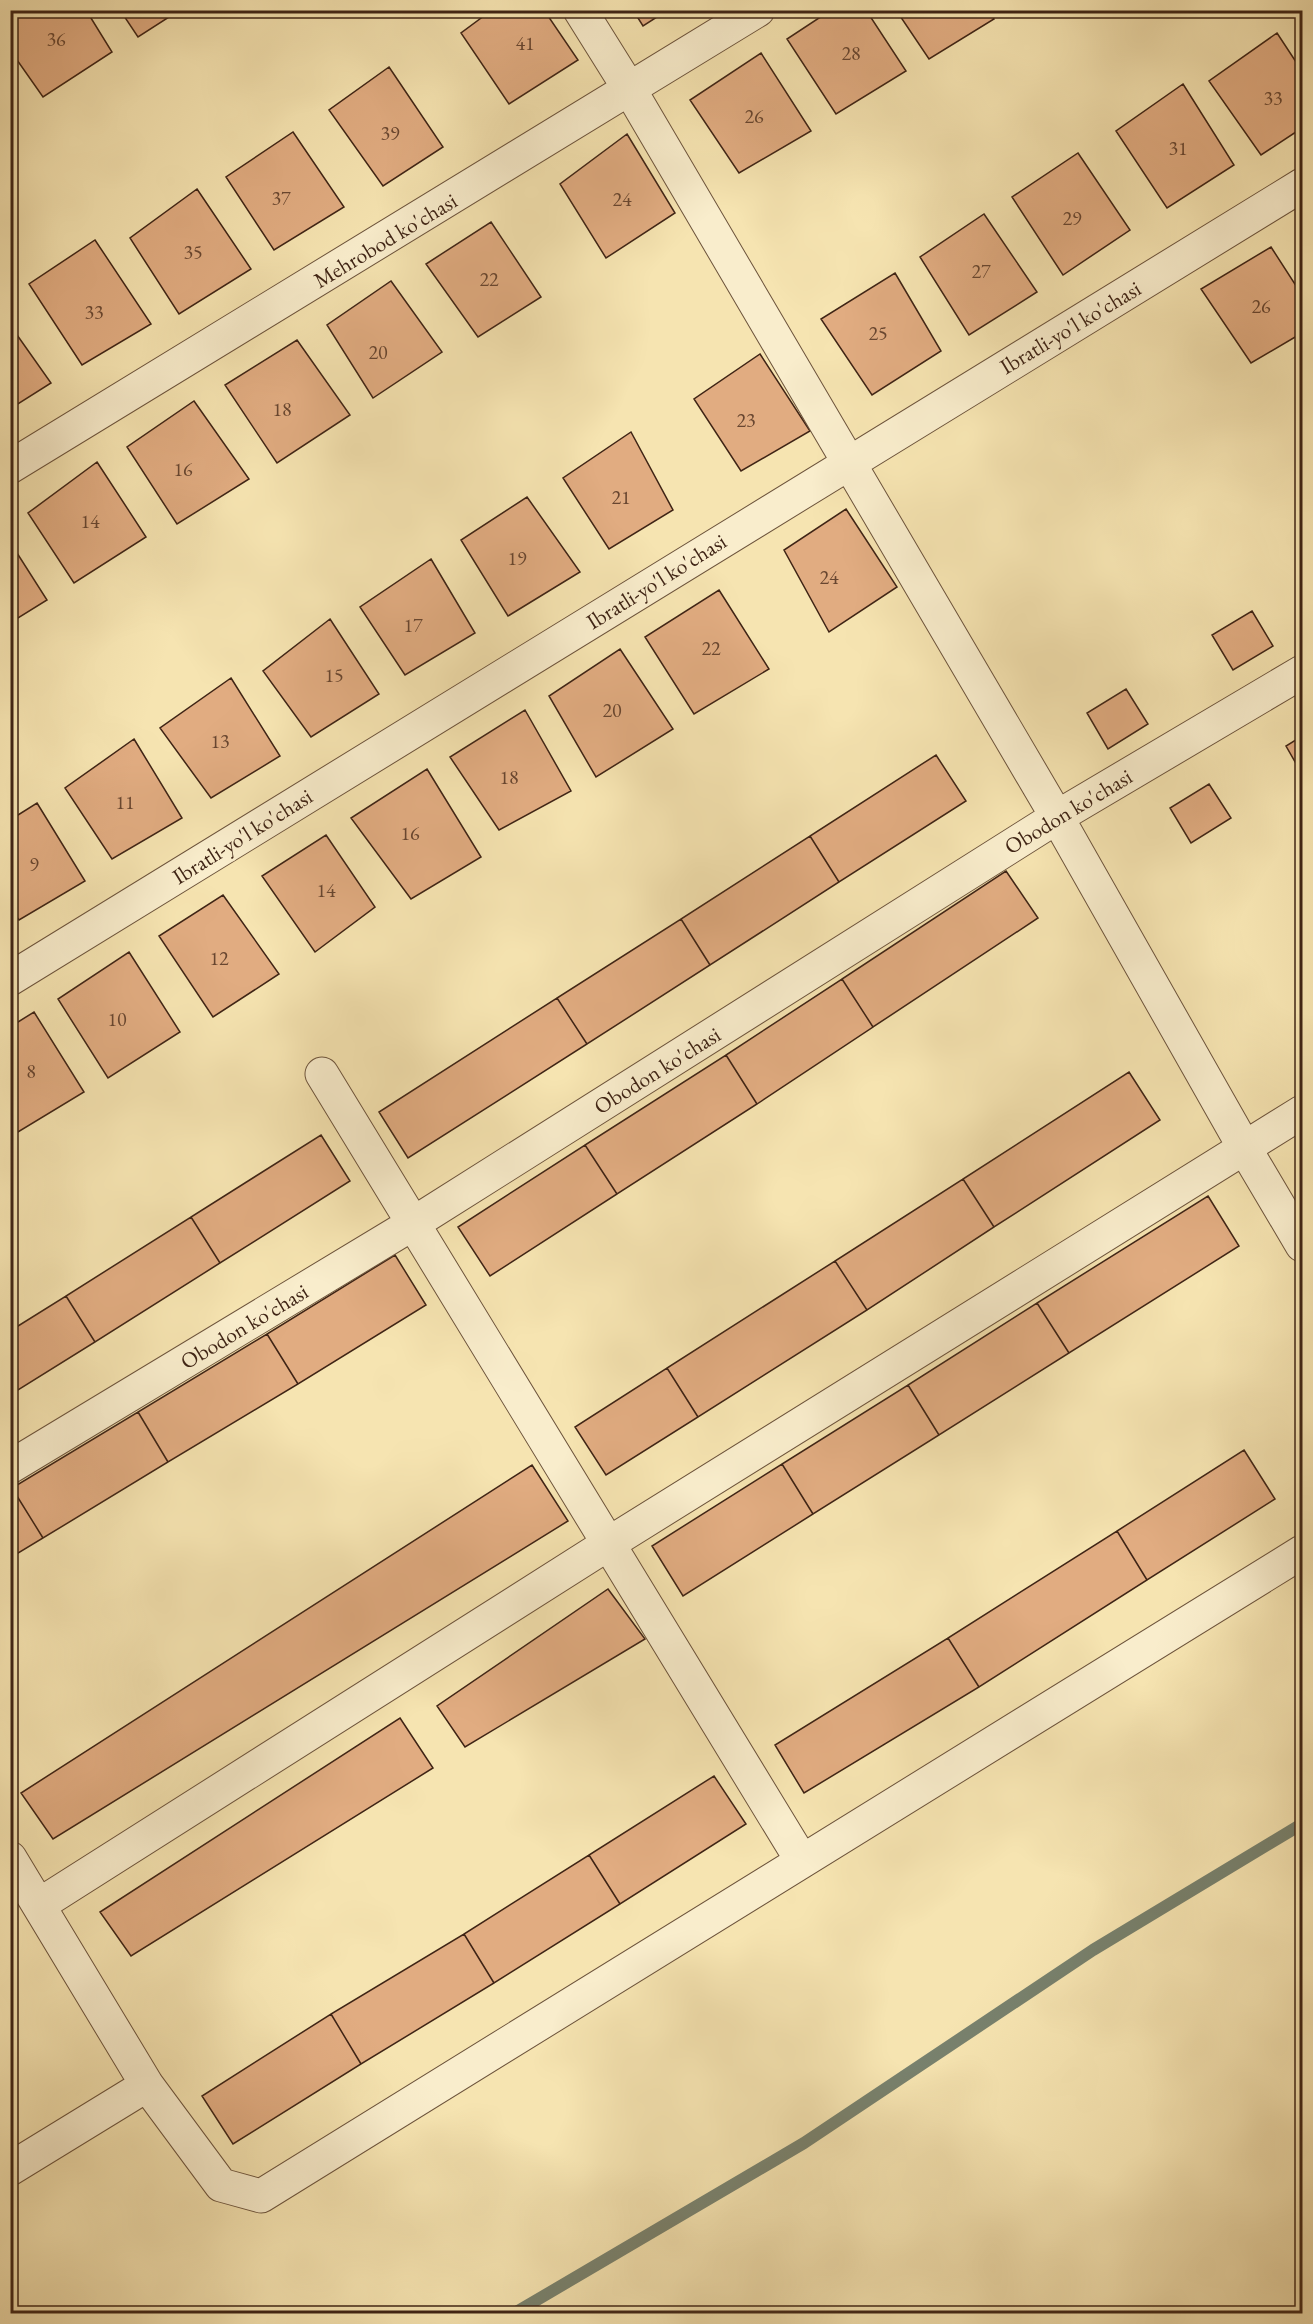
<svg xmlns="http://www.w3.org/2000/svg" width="1313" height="2324" viewBox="0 0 1313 2324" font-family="'EB Garamond',serif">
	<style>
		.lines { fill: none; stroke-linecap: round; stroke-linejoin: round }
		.stream { stroke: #78816d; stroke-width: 12 }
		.building { fill: #e1ac81; stroke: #3f2415; stroke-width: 1.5 }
		.minor-casing { stroke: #6d543c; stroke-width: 35 }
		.minor { stroke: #f9edcc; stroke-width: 33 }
		.labels { text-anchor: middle; stroke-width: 5; stroke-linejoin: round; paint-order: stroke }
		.number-label { font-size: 20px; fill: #684630 }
		.street-label { font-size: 22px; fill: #3f2415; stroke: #f9edcc }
	</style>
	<rect width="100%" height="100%" fill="#f6e4b1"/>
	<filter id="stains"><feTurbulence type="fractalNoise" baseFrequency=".00333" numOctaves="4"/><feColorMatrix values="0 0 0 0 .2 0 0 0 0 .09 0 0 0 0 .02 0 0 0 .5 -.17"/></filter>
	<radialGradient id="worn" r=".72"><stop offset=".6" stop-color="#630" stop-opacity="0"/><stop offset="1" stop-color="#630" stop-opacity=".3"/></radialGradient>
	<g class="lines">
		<path class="stream" d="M513,2314L804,2143L1093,1950L1302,1824"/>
	</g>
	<path class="building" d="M86,10L112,52L43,97L10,50V11Z
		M120,10H180L138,37Z
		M492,10H544L578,60L509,104L461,33Z
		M633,10H668L643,26Z
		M831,10H866L906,71L836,114L787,39Z
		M896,10H988L994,19L929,59Z
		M1277,33L1302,71V128L1261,155L1209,81Z
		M761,53L811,131L739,173L690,100Z
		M389,67L443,147L383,186L329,110Z
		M1183,84L1234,165L1167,208L1116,131Z
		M293,132L344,207L274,250L226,177Z
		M627,134L675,213L606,258L560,184Z
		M1078,153L1130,230L1063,275L1012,197Z
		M197,189L251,269L179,314L130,238Z
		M984,214L1037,292L969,335L920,257Z
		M491,222L541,297L478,337L426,264Z
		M95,240L151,324L82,365L29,284Z
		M1271,247L1302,295V333L1251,363L1201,289Z
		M895,273L941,351L872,395L821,319Z
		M391,281L442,352L373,398L327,325Z
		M10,325L51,383L10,409Z
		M297,340L350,415L277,463L225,385Z
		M760,354L810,431L741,471L694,399Z
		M194,401L249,479L177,524L127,447Z
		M631,432L673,510L609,549L563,478Z
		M97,462L146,537L74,583L28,513Z
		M527,497L580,572L508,616L461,540Z
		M846,509L897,587L829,632L784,550Z
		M10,542L47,600L10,623Z
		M431,559L475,633L405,675L360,607Z
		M719,590L769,669L694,714L645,637Z
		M1252,611L1273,646L1233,670L1212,635Z
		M330,619L379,694L311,737L263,671Z
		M620,649L673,729L596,777L549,696Z
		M231,678L280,756L211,798L160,728Z
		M1126,689L1148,724L1108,749L1087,713Z
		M525,710L571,791L499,830L450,757Z
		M1302,736V774L1286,746Z
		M134,739L182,818L112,859L65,788Z
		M936,755L966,801L839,882L810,836Z
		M427,769L481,857L411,899L351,818Z
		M1209,784L1231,818L1191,843L1170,808Z
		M37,803L85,881L19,920L10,908V820Z
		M326,835L375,907L315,952L262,876Z
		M810,836L839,882L710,965L681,919Z
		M1006,871L1038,918L873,1027L842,979Z
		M223,895L279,974L213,1017L159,936Z
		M681,919L710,965L587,1044L557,998Z
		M129,952L180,1032L108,1078L58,999Z
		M842,979L873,1027L757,1104L726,1055Z
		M557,998L587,1044L408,1158L379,1112Z
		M34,1012L84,1092L13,1135L10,1131V1027Z
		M726,1055L757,1104L617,1194L585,1145Z
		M1129,1072L1160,1120L994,1227L963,1179Z
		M321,1135L350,1181L220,1263L191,1217Z
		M585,1145L617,1194L490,1276L458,1227Z
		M963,1179L994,1227L867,1310L835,1261Z
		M1208,1196L1239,1246L1069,1353L1037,1303Z
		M191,1217L220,1263L95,1342L66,1296Z
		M395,1255L426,1305L298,1384L267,1334Z
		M835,1261L867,1310L698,1417L667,1368Z
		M66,1296L95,1342L10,1395V1331Z
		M1037,1303L1069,1353L939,1435L908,1385Z
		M267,1334L298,1384L168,1462L138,1412Z
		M667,1368L698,1417L606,1475L575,1427Z
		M908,1385L939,1435L813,1514L782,1464Z
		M138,1412L168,1462L43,1538L12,1488Z
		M1244,1450L1275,1499L1147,1580L1117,1531Z
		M782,1464L813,1514L683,1596L652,1546Z
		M532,1465L568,1521L53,1839L21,1793Z
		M12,1488L43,1538L10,1558V1489Z
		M1117,1531L1147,1580L979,1687L948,1638Z
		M608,1589L645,1639L465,1747L437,1706Z
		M948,1638L979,1687L804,1793L775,1745Z
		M400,1718L433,1768L131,1956L100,1912Z
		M714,1776L746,1824L620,1904L589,1855Z
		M589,1855L620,1904L494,1983L464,1934Z
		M464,1934L494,1983L361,2064L331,2014Z
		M331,2014L361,2064L233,2144L202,2096Z"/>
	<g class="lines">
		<defs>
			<path id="minor" d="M580,10L630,90L1057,817L1244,1147L1302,1245
				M10,467L758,10
				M10,979L1302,185
				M322,1074L802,1861
				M10,1467L414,1223L1057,817L1302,672
				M10,1858L147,2085L221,2185L261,2196L1302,1552
				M39,1905L608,1544L1302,1112
				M10,2169L147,2085"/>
		</defs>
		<use href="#minor" class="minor-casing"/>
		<use href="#minor" class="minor"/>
	</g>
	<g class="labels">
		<g class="number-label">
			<text x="56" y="46">36</text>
			<text x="525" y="50">41</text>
			<text x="851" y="60">28</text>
			<text x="1273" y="105">33</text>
			<text x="754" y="123">26</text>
			<text x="390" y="140">39</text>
			<text x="1178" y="155">31</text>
			<text x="281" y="205">37</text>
			<text x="622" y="206">24</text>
			<text x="1072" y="225">29</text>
			<text x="193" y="259">35</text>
			<text x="981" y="278">27</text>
			<text x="489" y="286">22</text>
			<text x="1261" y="313">26</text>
			<text x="94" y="319">33</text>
			<text x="878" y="340">25</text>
			<text x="378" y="359">20</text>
			<text x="282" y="416">18</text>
			<text x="746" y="427">23</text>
			<text x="183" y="476">16</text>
			<text x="621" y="504">21</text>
			<text x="90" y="528">14</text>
			<text x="517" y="565">19</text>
			<text x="829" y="584">24</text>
			<text x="413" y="632">17</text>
			<text x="711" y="655">22</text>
			<text x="334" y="682">15</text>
			<text x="612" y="717">20</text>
			<text x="220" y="748">13</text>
			<text x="509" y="784">18</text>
			<text x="125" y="809">11</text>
			<text x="410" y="840">16</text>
			<text x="34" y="871">9</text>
			<text x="326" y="897">14</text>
			<text x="219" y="965">12</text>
			<text x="117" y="1026">10</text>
			<text x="31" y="1078">8</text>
		</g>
		<g class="street-label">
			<text transform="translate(385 240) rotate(-31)" y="8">Mehrobod ko'chasi</text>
			<text transform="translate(1070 327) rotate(-31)" y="8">Ibratli-yo'l ko'chasi</text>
			<text transform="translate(656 581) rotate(-32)" y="8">Ibratli-yo'l ko'chasi</text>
			<text transform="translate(1068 811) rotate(-31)" y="8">Obodon ko'chasi</text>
			<text transform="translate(242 836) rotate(-32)" y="8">Ibratli-yo'l ko'chasi</text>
			<text transform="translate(657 1070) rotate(-32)" y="8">Obodon ko'chasi</text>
			<text transform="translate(244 1326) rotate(-31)" y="8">Obodon ko'chasi</text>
		</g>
	</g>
	<rect width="1313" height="2324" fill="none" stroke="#f6e4b1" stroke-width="36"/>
	<rect x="12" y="12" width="1289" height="2300" fill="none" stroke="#3f2415" stroke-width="3"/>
	<rect x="18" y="18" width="1277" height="2288" fill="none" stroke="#3f2415" stroke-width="1.5"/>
	<rect width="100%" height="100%" filter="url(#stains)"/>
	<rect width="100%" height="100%" fill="url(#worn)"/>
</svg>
